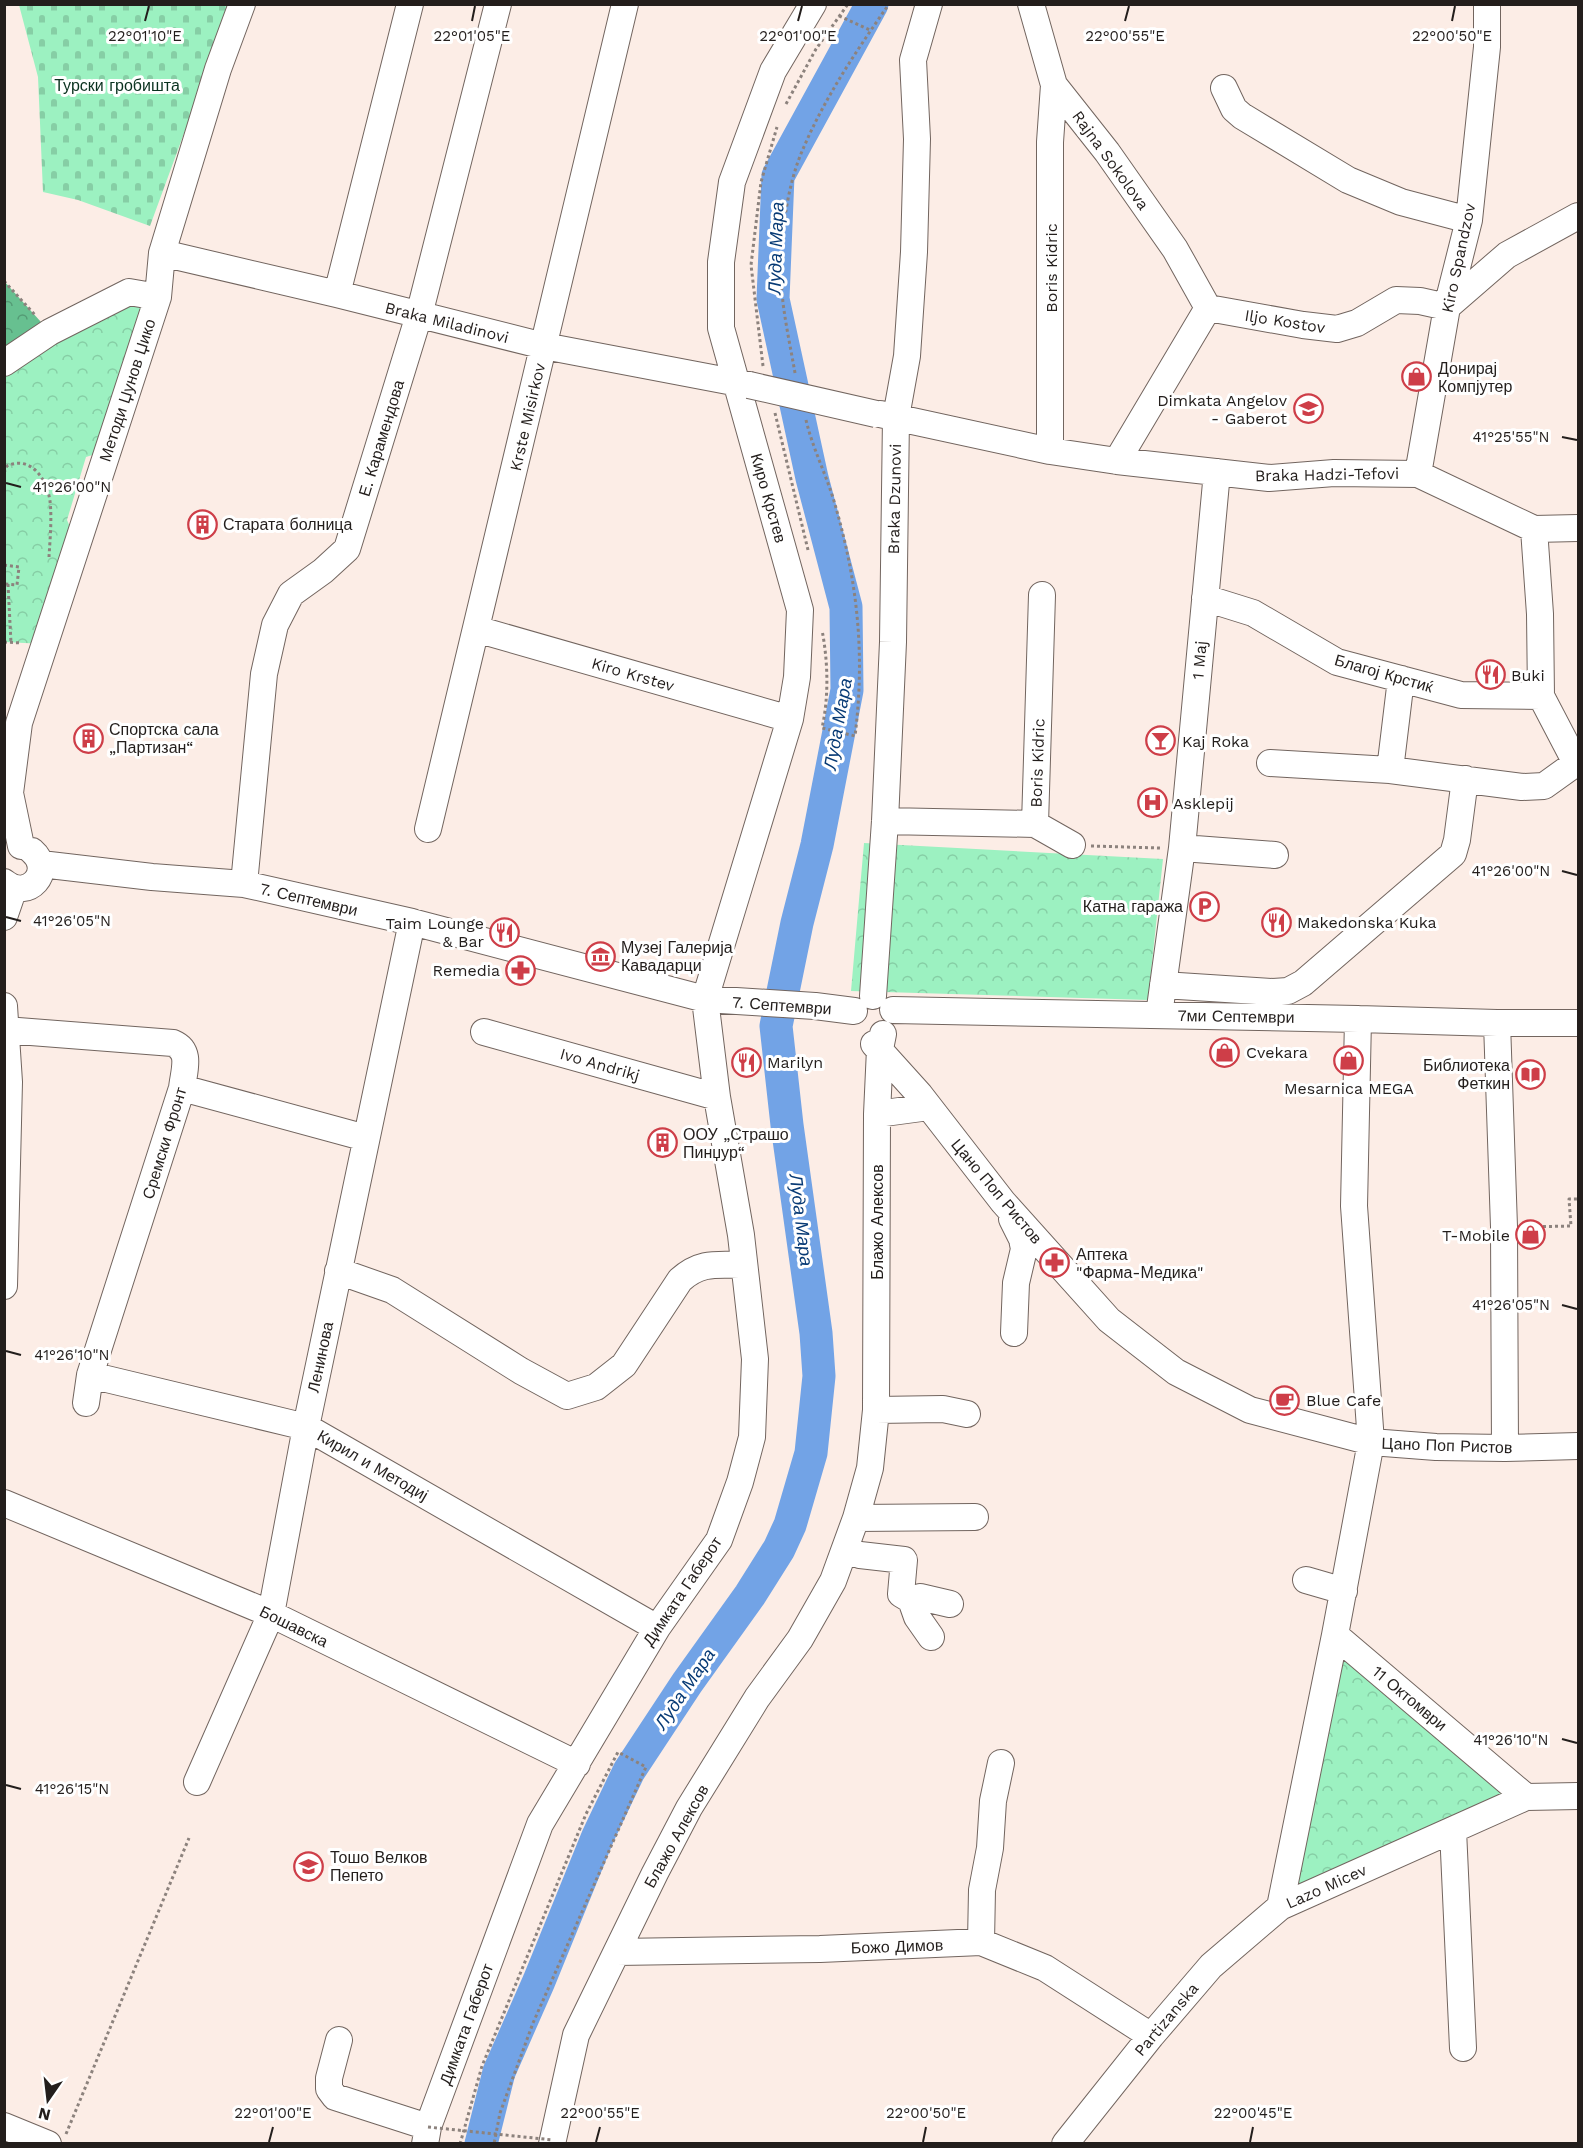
<svg xmlns="http://www.w3.org/2000/svg" width="1583" height="2148" viewBox="0 0 1583 2148" font-family="'Work Sans',sans-serif">
	<style>
		.forest { fill: url(#forest-crowns) }
		.cemetery { fill: url(#cemetery-stones) }
		.park { fill: url(#park-crowns) }
		.lines { fill: none; stroke-linecap: round; stroke-linejoin: round }
		.river { stroke: #72a3e6; stroke-width: 33 }
		.minor-casing { stroke: #72655f; stroke-width: 28 }
		.path { stroke: #8c827d; stroke-width: 3; stroke-dasharray: 3 3; stroke-linecap: butt }
		.minor { stroke: #fff; stroke-width: 26 }
		.minor-bridge-casing { stroke: #72655f; stroke-width: 28; stroke-linecap: butt }
		.path-bridge { stroke: #8c827d; stroke-width: 3; stroke-dasharray: 3 3; stroke-linecap: butt }
		.minor-bridge { stroke: #fff; stroke-width: 26 }
		.ticks { fill: none; stroke: #231e1c; stroke-width: 2 }
		.labels { text-anchor: middle; stroke-width: 6; stroke-linejoin: round; paint-order: stroke }
		.park-label { font-size: 16px; fill: #09311e; stroke: #fff }
		.street-label { font-size: 16px; fill: #231e1c; stroke: #fff }
		.poi-label { font-size: 16px; fill: #231e1c; stroke: #fff; text-anchor: start }
		.water-label { font-size: 18px; font-style: italic; fill: #073a75; stroke: #fff }
		.ticks-label { font-size: 15px; text-anchor: middle; fill: #231e1c; stroke: #fff; stroke-width: 6; stroke-linejoin: round; paint-order: stroke }
	</style>
	<defs>
		<pattern id="forest-crowns" width="20" height="18" patternUnits="userSpaceOnUse" patternTransform="scale(1.5)"><rect width="20" height="18" fill="#67c090"/><path d="M2 6a3 3 0 1 1 6 0M12 15a3 3 0 1 1 6 0" fill="none" stroke="#549b75"/></pattern>
		<pattern id="cemetery-stones" width="16" height="16" patternUnits="userSpaceOnUse" patternTransform="scale(1.5)"><rect width="16" height="16" fill="#9cf1c1"/><path d="M2 7V4a2 2 0 0 1 4 0v3zM10 15v-3a2 2 0 0 1 4 0v3z" fill="#86cea5"/></pattern>
		<pattern id="park-crowns" width="20" height="18" patternUnits="userSpaceOnUse" patternTransform="scale(1.5)"><rect width="20" height="18" fill="#9cf1c1"/><path d="M2 6a3 3 0 1 1 6 0M12 15a3 3 0 1 1 6 0" fill="none" stroke="#86cea5"/></pattern>
	</defs>
	<rect width="100%" height="100%" fill="#fcede6"/>
	<path class="forest" d="M4,281L50,332L4,363Z"/>
	<path class="cemetery" d="M19,5H231L150,226L78,200L43,192L38,77Z"/>
	<path class="park" d="M129,292L158,297L108,450L86,457L67,520L77,543L44,644L5,642L4,363Z
		M864,843L1163,859L1148,1000L851,991Z
		M1335,1635L1526,1797L1280,1907Z"/>
	<g class="lines">
		<path class="river" d="M481,2144L499,2072L539,1981L598,1836L629,1771L687,1683L750,1595L779,1549L790,1525L811,1453L819,1376L816,1333L787,1125L776,1026L797,923L817,845L847,690L846,607L812,478L773,299L778,176L872,4"/>
		<defs>
			<path id="minor" d="M1031,4L1054,85L1107,152L1175,249L1208,308
				M1224,88L1234,109L1242,116L1348,180L1401,202L1469,220
				M162,253L337,294L544,346L749,385
				M337,294L410,4
				M1208,308L1303,325L1337,329L1357,323L1396,300L1420,301L1447,307L1507,255L1578,216
				M4,363L50,332L129,292L158,297
				M880,414L1050,451L1117,461L1269,478L1334,473L1418,474L1534,529L1578,528
				M1050,451V142L1054,85
				M1117,461L1208,308
				M1418,474L1447,307L1469,220L1487,47V4
				M1205,598L1253,613L1337,662L1461,695L1541,696
				M476,629L790,719
				M1270,763L1390,770L1522,787L1544,786L1576,763L1541,696L1540,614L1534,529
				M1390,770L1401,679
				M885,821L1035,824L1072,845
				M1035,824L1042,595
				M428,829L625,4
				M21,846L10,793L19,723L158,297L162,253L218,69L242,4
				M1182,848L1275,855
				M41,864L152,877L244,884L412,922L705,999L815,1006L854,1011
				M4,882C28,902 55,871 32,851
				M244,884L264,674L275,625L291,594L323,571L347,549L419,315L498,4
				M4,917L14,888
				M1163,985L1273,992L1288,991L1303,983L1453,854L1457,840L1465,779
				M873,996L885,821L893,642L896,417L907,356L914,252L917,139L913,60L929,4
				M4,1006L9,1082L4,1286
				M893,1010L1358,1019L1497,1023H1578
				M1159,1015L1182,848L1217,472
				M1497,1023L1504,1227L1505,1448
				M5,1030L173,1043C192,1051 184,1070 182,1088L90,1375
				M484,1032L717,1097
				M874,1044L920,1095L1003,1202L1109,1320L1176,1372L1250,1410L1371,1442L1436,1447L1505,1448L1578,1446
				M182,1088L366,1138
				M877,1114L929,1107
				M1012,1219L1022,1239L1024,1249L1016,1283L1014,1333
				M338,1271L392,1290L521,1371L567,1396L596,1387L624,1365L680,1280C701,1261 717,1265 744,1265
				M86,1403L90,1375L306,1427L657,1628
				M876,1410L943,1409L967,1414
				M4,1503L271,1614L577,1764
				M856,1518L975,1517
				M846,1550L860,1555L904,1560L901,1594L911,1600L917,1617L931,1637
				M1306,1580L1344,1591
				M911,1600L920,1597L950,1604
				M1335,1635L1526,1797L1578,1796
				M197,1782L271,1614L306,1427L412,922
				M1453,1830L1463,2048
				M1280,1907L1335,1635L1371,1442L1354,1206L1358,1019
				M981,1942L982,1890L990,1848L993,1801L1001,1763
				M617,1952L820,1949L981,1942L1045,1968L1151,2036
				M339,2040L329,2078V2089L335,2097L428,2127
				M4,2126L48,2144
				M425,2144L428,2127L540,1824L657,1628L719,1540L740,1482L752,1437L755,1359L741,1235L717,1097L705,999L790,719L797,677L800,610L721,328V262L732,182L773,71L813,4
				M552,2144L576,2035L655,1873L689,1808L757,1698L800,1639L833,1581L856,1518L870,1468L876,1410L877,1114L880,1049L883,1034
				M1065,2144L1151,2036L1211,1966L1280,1907L1526,1797"/>
		</defs>
		<use href="#minor" class="minor-casing"/>
		<path class="path" d="M839,16L870,30
			M786,104L816,49L848,4
			M4,281L35,315
			M763,366L751,265L761,182L777,127
			M795,373C789,338 780,301 781,265C782,228 788,183 803,149C825,97 857,50 889,4
			M775,413L808,550
			M806,420C813,450 828,478 836,508C858,585 865,656 855,736L822,728C829,697 828,661 822,630
			M4,473L7,466C31,455 47,479 50,501C52,519 50,539 49,557
			M4,565L19,567L17,585L4,584
			M8,584L11,643
			M4,642L22,643
			M1091,846L1160,848
			M1525,1227L1571,1226L1569,1199H1578
			M66,2134L189,1838
			M460,2144L482,2066L586,1814L618,1752L646,1767L533,2023L500,2113L494,2144"/>
		<use href="#minor" class="minor"/>
		<defs>
			<path id="minor-bridge" d="M749,385L876,414"/>
		</defs>
		<use href="#minor-bridge" class="minor-bridge-casing"/>
		<path class="path-bridge" d="M428,2127L553,2140"/>
		<use href="#minor-bridge" class="minor-bridge"/>
	</g>
	<path class="ticks" d="M145,21L149,6M472,21L475,6M798,21L802,6M1125,21L1129,6M1452,21L1455,6M1562,437L1577,440M6,483L21,487M1562,871L1577,875M6,917L21,921M1562,1305L1577,1309M6,1351L21,1355M1562,1739L1577,1743M6,1785L21,1789M269,2142L273,2127M596,2142L600,2127M923,2142L926,2127M1250,2142L1253,2127"/>
	<defs>
		<symbol id="shop-ring" viewBox="-11 -11 22 22"><circle r="9.5" fill="#fff" stroke="#ce3e48" stroke-width="1.5"/><path d="M-5-2.5h2.3a2.7 3.5 0 0 1 5.4 0H5L5.5 6h-11ZM-1.5-2.5h3a1.5 2.3 0 0 0-3 0Z" fill="#ce3e48"/></symbol>
		<symbol id="school-ring" viewBox="-11 -11 22 22"><circle r="9.5" fill="#fff" stroke="#ce3e48" stroke-width="1.5"/><path d="M0-5L7-2L0 1L-7-2ZM-4 1L0 2.5L4 1V4Q0 6-4 4Z" fill="#ce3e48"/></symbol>
		<symbol id="building-ring" viewBox="-11 -11 22 22"><circle r="9.5" fill="#fff" stroke="#ce3e48" stroke-width="1.5"/><path d="M-4-6H4V6H1V3H-1V6H-4ZM-2.5-4.3h1.7v1.8h-1.7ZM.8-4.3h1.7v1.8H.8ZM-2.5-1h1.7V.8h-1.7ZM.8-1h1.7V.8H.8Z" fill="#ce3e48"/></symbol>
		<symbol id="restaurant-ring" viewBox="-11 -11 22 22"><circle r="9.5" fill="#fff" stroke="#ce3e48" stroke-width="1.5"/><path d="M-5-6h1v4h1v-4h1v4h1v-4h1v5L-1.5 .5V6h-2V.5L-5-1ZM5-6V6H3V1.5H1.5Q1.5-4 5-6Z" fill="#ce3e48"/></symbol>
		<symbol id="bar-ring" viewBox="-11 -11 22 22"><circle r="9.5" fill="#fff" stroke="#ce3e48" stroke-width="1.5"/><path d="M-6-5H6L.8 .8V4.5H3.5V6h-7V4.5H-.8V.8Z" fill="#ce3e48"/></symbol>
		<symbol id="hospital-ring" viewBox="-11 -11 22 22"><circle r="9.5" fill="#fff" stroke="#ce3e48" stroke-width="1.5"/><path d="M-5-5h3v3.5h4V-5h3V5h-3V1.5h-4V5h-3Z" fill="#ce3e48"/></symbol>
		<symbol id="parking-ring" viewBox="-11 -11 22 22"><circle r="9.5" fill="#fff" stroke="#ce3e48" stroke-width="1.5"/><path d="M-3.5-5.5H1a3.5 3.5 0 0 1 0 7H-1V5.5H-3.5ZM-1-3.4V-.6H.8a1.4 1.4 0 0 0 0-2.8Z" fill="#ce3e48"/></symbol>
		<symbol id="museum-ring" viewBox="-11 -11 22 22"><circle r="9.5" fill="#fff" stroke="#ce3e48" stroke-width="1.5"/><path d="M0-6L6-3V-2H-6V-3ZM-5-1h2V3h-2ZM-1-1h2V3h-2ZM3-1h2V3H3ZM-6 4H6V6H-6Z" fill="#ce3e48"/></symbol>
		<symbol id="pharmacy-ring" viewBox="-11 -11 22 22"><circle r="9.5" fill="#fff" stroke="#ce3e48" stroke-width="1.5"/><path d="M-2-6h4v4h4v4h-4v4h-4v-4h-4v-4h4Z" fill="#ce3e48"/></symbol>
		<symbol id="library-ring" viewBox="-11 -11 22 22"><circle r="9.5" fill="#fff" stroke="#ce3e48" stroke-width="1.5"/><path d="M-6-4Q-3-5.5-.7-3.5V5Q-3 3-6 4ZM6-4Q3-5.5 .7-3.5V5Q3 3 6 4Z" fill="#ce3e48"/></symbol>
		<symbol id="cafe-ring" viewBox="-11 -11 22 22"><circle r="9.5" fill="#fff" stroke="#ce3e48" stroke-width="1.5"/><path d="M-5.5-4.5H6V0H3Q3 3.5 0 3.5H-2.5Q-5.5 3.5-5.5 0ZM3-3.2v2h1.7v-2ZM-6 4.5H4V6H-6Z" fill="#ce3e48"/></symbol>
	</defs>
	<g fill-rule="evenodd">
		<use href="#shop-ring" x="1400" y="360" width="33" height="33"/>
		<use href="#school-ring" x="1292" y="392" width="33" height="33"/>
		<use href="#building-ring" x="186" y="508" width="33" height="33"/>
		<use href="#restaurant-ring" x="1474" y="658" width="33" height="33"/>
		<use href="#building-ring" x="72" y="722" width="33" height="33"/>
		<use href="#bar-ring" x="1144" y="724" width="33" height="33"/>
		<use href="#hospital-ring" x="1136" y="786" width="33" height="33"/>
		<use href="#parking-ring" x="1188" y="890" width="33" height="33"/>
		<use href="#restaurant-ring" x="1260" y="906" width="33" height="33"/>
		<use href="#restaurant-ring" x="488" y="916" width="33" height="33"/>
		<use href="#museum-ring" x="584" y="940" width="33" height="33"/>
		<use href="#pharmacy-ring" x="504" y="954" width="33" height="33"/>
		<use href="#shop-ring" x="1208" y="1036" width="33" height="33"/>
		<use href="#shop-ring" x="1332" y="1044" width="33" height="33"/>
		<use href="#restaurant-ring" x="730" y="1046" width="33" height="33"/>
		<use href="#library-ring" x="1514" y="1058" width="33" height="33"/>
		<use href="#building-ring" x="646" y="1126" width="33" height="33"/>
		<use href="#shop-ring" x="1514" y="1218" width="33" height="33"/>
		<use href="#pharmacy-ring" x="1038" y="1246" width="33" height="33"/>
		<use href="#cafe-ring" x="1268" y="1384" width="33" height="33"/>
		<use href="#school-ring" x="292" y="1850" width="33" height="33"/>
	</g>
	<g class="labels">
		<g class="park-label">
			<text x="117" y="91">Турски гробишта</text>
		</g>
		<g class="street-label">
			<text transform="translate(1111 160) rotate(54)" y="6">Rajna Sokolova</text>
			<text transform="translate(1458 258) rotate(-78)" y="6">Kiro Spandzov</text>
			<text transform="translate(1051 268) rotate(-90)" y="6">Boris Kidric</text>
			<text transform="translate(1285 321) rotate(9)" y="6">Iljo Kostov</text>
			<text transform="translate(447 322) rotate(14)" y="6">Braka Miladinovi</text>
			<text transform="translate(127 390) rotate(-72)" y="6">Методи Џунов Џико</text>
			<text transform="translate(527 417) rotate(-77)" y="6">Krste Misirkov</text>
			<text transform="translate(381 438) rotate(-73)" y="6">Е. Карамендова</text>
			<text transform="translate(1327 474) rotate(-1)" y="6">Braka Hadzi-Tefovi</text>
			<text transform="translate(769 498) rotate(74)" y="6">Киро Крстев</text>
			<text transform="translate(894 499) rotate(-89)" y="6">Braka Dzunovi</text>
			<text transform="translate(1199 660) rotate(-85)" y="6">1 Maj</text>
			<text transform="translate(1384 673) rotate(16)" y="6">Благој Крстиќ</text>
			<text transform="translate(633 674) rotate(16)" y="6">Kiro Krstev</text>
			<text transform="translate(1037 763) rotate(-88)" y="6">Boris Kidric</text>
			<text transform="translate(309 899) rotate(13)" y="6">7. Септември</text>
			<text transform="translate(782 1005) rotate(4)" y="6">7. Септември</text>
			<text transform="translate(1236 1016) rotate(1)" y="6">7ми Септември</text>
			<text transform="translate(600 1064) rotate(16)" y="6">Ivo Andrikj</text>
			<text transform="translate(164 1143) rotate(-73)" y="6">Сремски Фронт</text>
			<text transform="translate(997 1191) rotate(50)" y="6">Цано Поп Ристов</text>
			<text transform="translate(877 1222) rotate(-90)" y="6">Блажо Алексов</text>
			<text transform="translate(320 1357) rotate(-78)" y="6">Ленинова</text>
			<text transform="translate(1447 1445) rotate(2)" y="6">Цано Поп Ристов</text>
			<text transform="translate(373 1465) rotate(30)" y="6">Кирил и Методиј</text>
			<text transform="translate(682 1591) rotate(-56)" y="6">Димката Габерот</text>
			<text transform="translate(294 1626) rotate(26)" y="6">Бошавска</text>
			<text transform="translate(1410 1698) rotate(40)" y="6">11 Октомври</text>
			<text transform="translate(676 1836) rotate(-61)" y="6">Блажо Алексов</text>
			<text transform="translate(1326 1886) rotate(-24)" y="6">Lazo Micev</text>
			<text transform="translate(897 1946) rotate(-2)" y="6">Божо Димов</text>
			<text transform="translate(1166 2019) rotate(-50)" y="6">Partizanska</text>
			<text transform="translate(466 2024) rotate(-70)" y="6">Димката Габерот</text>
		</g>
		<g class="poi-label">
			<text x="1438" y="374">Донирај<tspan x="1438" dy="18">Компјутер</tspan></text>
			<text x="1287" y="406" text-anchor="end">Dimkata Angelov<tspan x="1287" dy="18">- Gaberot</tspan></text>
			<text x="223" y="530">Старата болница</text>
			<text x="1511" y="681">Buki</text>
			<text x="109" y="735">Спортска сала<tspan x="109" dy="18">„Партизан“</tspan></text>
			<text x="1182" y="747">Kaj Roka</text>
			<text x="1173" y="809">Asklepij</text>
			<text x="1183" y="912" text-anchor="end">Катна гаража</text>
			<text x="1297" y="928">Makedonska Kuka</text>
			<text x="484" y="929" text-anchor="end">Taim Lounge<tspan x="484" dy="18">&amp; Bar</tspan></text>
			<text x="621" y="953">Музеј Галерија<tspan x="621" dy="18">Кавадарци</tspan></text>
			<text x="500" y="976" text-anchor="end">Remedia</text>
			<text x="1246" y="1058">Cvekara</text>
			<text x="767" y="1068">Marilyn</text>
			<text x="1510" y="1071" text-anchor="end">Библиотека<tspan x="1510" dy="18">Феткин</tspan></text>
			<text x="1349" y="1094" text-anchor="middle">Mesarnica MEGA</text>
			<text x="683" y="1140">ООУ „Страшо<tspan x="683" dy="18">Пинџур“</tspan></text>
			<text x="1510" y="1241" text-anchor="end">T-Mobile</text>
			<text x="1076" y="1260">Аптека<tspan x="1076" dy="18">"Фарма-Медика"</tspan></text>
			<text x="1306" y="1406">Blue Cafe</text>
			<text x="330" y="1863">Тошо Велков<tspan x="330" dy="18">Пепето</tspan></text>
		</g>
		<g class="water-label">
			<text transform="translate(776 248) rotate(-88)" y="6">Луда Мара</text>
			<text transform="translate(838 724) rotate(-80)" y="6">Луда Мара</text>
			<text transform="translate(801 1220) rotate(83)" y="6">Луда Мара</text>
			<text transform="translate(685 1689) rotate(-56)" y="6">Луда Мара</text>
		</g>
	</g>
	<g class="ticks-label">
		<text x="1452" y="41">22°00'50"E</text>
		<text x="145" y="41">22°01'10"E</text>
		<text x="472" y="41">22°01'05"E</text>
		<text x="798" y="41">22°01'00"E</text>
		<text x="1125" y="41">22°00'55"E</text>
		<text x="1511" y="442">41°25'55"N</text>
		<text x="72" y="492">41°26'00"N</text>
		<text x="1511" y="876">41°26'00"N</text>
		<text x="72" y="926">41°26'05"N</text>
		<text x="1511" y="1310">41°26'05"N</text>
		<text x="72" y="1360">41°26'10"N</text>
		<text x="1511" y="1745">41°26'10"N</text>
		<text x="72" y="1794">41°26'15"N</text>
		<text x="273" y="2118">22°01'00"E</text>
		<text x="600" y="2118">22°00'55"E</text>
		<text x="926" y="2118">22°00'50"E</text>
		<text x="1253" y="2118">22°00'45"E</text>
	</g>
	<rect width="1583" height="2148" fill="none" stroke="#231e1c" stroke-width="12"/>
	<g transform="translate(48 2100) rotate(194)" stroke="#ffffff" stroke-width="4.5" paint-order="stroke">
	<path d="M0-4.5L10 22L0 15L-10 22Z" fill="#231e1c"/>
	<text y="-9" font-size="16" font-weight="bold" text-anchor="middle" fill="#231e1c">N</text>
	</g>
</svg>
